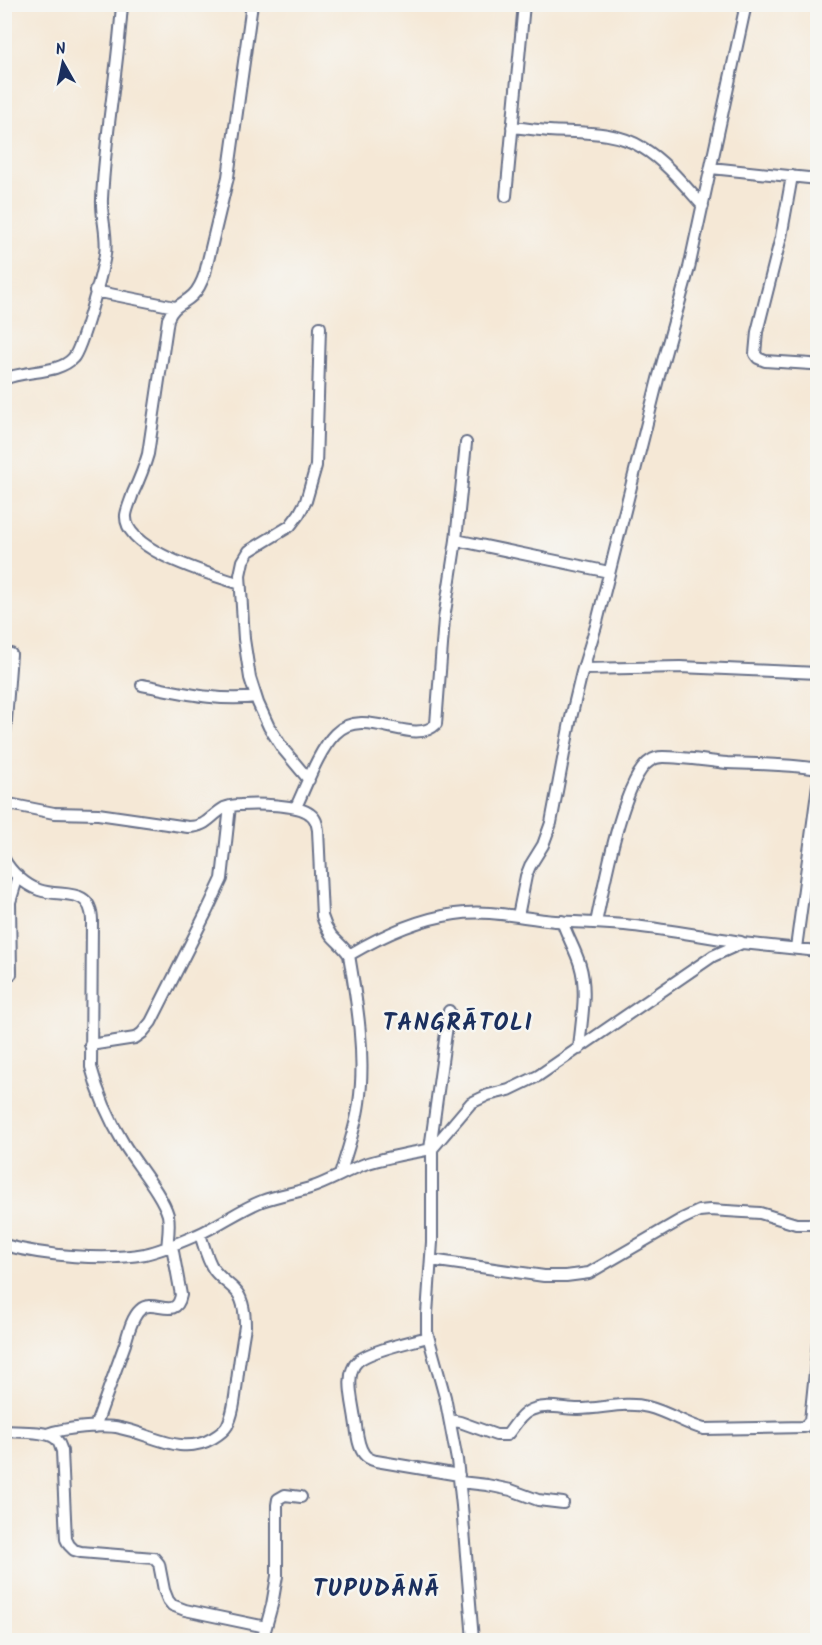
<svg xmlns="http://www.w3.org/2000/svg" width="822" height="1645" viewBox="0 0 822 1645" font-family="Kalam,sans-serif">
	<style>
		.lines { fill: none; stroke-linecap: round; stroke-linejoin: round }
		.street-casing { stroke: #677088; stroke-width: 14 }
		.street { stroke: #fff; stroke-width: 10 }
		.labels { text-anchor: middle; stroke-width: 5; stroke-linejoin: round; paint-order: stroke }
		.district-label { font-size: 24px; font-weight: bold; letter-spacing: 1.5px; fill: #1b2f5e; stroke: #f6f6f2 }
	</style>
	<rect width="100%" height="100%" fill="#f6f6f2"/>
	<filter id="ink" filterUnits="userSpaceOnUse"><feTurbulence type="fractalNoise" baseFrequency=".0167" numOctaves="2"/><feDisplacementMap in="SourceGraphic" scale="12" xChannelSelector="R" yChannelSelector="G"/><feConvolveMatrix kernelMatrix="1 2 1 2 8 2 1 2 1" color-interpolation-filters="sRGB"/></filter>
	<filter id="wash" filterUnits="userSpaceOnUse"><feTurbulence type="fractalNoise" baseFrequency=".008" numOctaves="4" result="noise"/><feDisplacementMap in="SourceGraphic" scale="24" xChannelSelector="R" yChannelSelector="G"/><feGaussianBlur stdDeviation="1.35" result="paint"/><feColorMatrix in="noise" values="0 0 0 0 0 0 0 0 0 0 0 0 0 0 0 0 0 1.4 0 .05"/><feComposite in="paint" operator="in"/></filter>
	<g filter="url(#wash)">
		<rect width="100%" height="100%" fill="#f5e8d6"/>
	</g>
	<g filter="url(#ink)">
		<g class="lines">
			<defs>
				<path id="street" d="M512,127C524,128 536,130 549,131C580,133 615,130 643,148C666,162 685,186 703,206
					M711,168L818,179
					M792,176L781,237L757,332L755,354L758,358L765,361L811,364
					M506,196L524,4
					M95,291L175,307
					M4,379C24,370 59,374 73,358C82,349 103,269 105,254C108,236 101,218 102,199C105,134 118,70 122,4
					M456,540L609,572
					M240,584C214,575 123,551 126,515C127,508 131,500 133,493C139,480 144,468 148,454L168,319C174,304 183,305 193,295C199,289 202,282 205,273L228,177L252,4
					M583,669L680,667L818,673
					M142,685C180,692 217,702 256,697
					M4,747L11,654
					M309,780L283,749L269,727L258,703L250,678L244,639L240,575L243,561L249,551L290,526L299,514L306,501L316,466L320,327
					M4,803L54,813L98,814L188,827C207,827 210,816 224,808C229,806 234,805 240,805C256,804 298,804 310,814C316,818 317,824 318,830L322,916C324,923 327,929 331,935C337,942 344,947 349,955C357,1002 366,1056 359,1103C356,1127 347,1151 340,1175
					M296,807C306,786 319,750 335,734C364,704 413,748 436,724L444,619L456,540L466,443
					M4,859C11,872 25,885 39,890C62,898 91,886 92,920L91,1067C98,1094 110,1121 124,1144C136,1164 162,1194 168,1215C170,1226 168,1237 167,1248
					M518,916L526,876L530,866L543,845L551,823L570,722L582,672L596,626L658,379L689,268L746,4
					M562,921C567,936 576,951 580,965C588,991 581,1022 579,1049
					M596,923C603,890 623,777 650,761C654,758 659,757 663,757C684,757 706,761 727,763C757,764 787,764 818,769
					M796,948L818,785
					M349,955C381,936 417,919 455,914C489,909 521,918 555,921C584,923 613,923 642,927C675,931 708,937 741,942
					M11,974L10,902L18,876
					M90,1045L135,1038L142,1033L151,1022L206,913L222,879L230,806
					M430,1149L449,1011
					M432,1149L471,1103L488,1095L509,1090L538,1076L713,956L742,943L818,951
					M4,1245C45,1256 104,1261 145,1254C163,1250 181,1242 197,1235C220,1225 239,1210 262,1201C278,1195 294,1193 310,1188C329,1182 346,1171 365,1164C387,1157 410,1153 432,1149V1242L427,1314V1332L445,1397L457,1460L462,1506L473,1640
					M431,1260L544,1276H566L589,1273L682,1219L699,1211L710,1210L760,1213L796,1224H818
					M428,1337C411,1342 371,1350 358,1361C344,1373 353,1403 355,1419C357,1430 357,1445 364,1454C367,1458 372,1460 376,1461L459,1475
					M450,1420L460,1422L496,1435H507C514,1427 519,1416 529,1411C543,1403 563,1409 579,1409C602,1409 625,1401 648,1407C668,1412 685,1424 704,1429L804,1427L810,1421L818,1342
					M95,1427C105,1399 115,1371 125,1344C128,1334 132,1317 140,1310C153,1297 176,1322 181,1295L172,1246
					M4,1431C17,1432 45,1430 55,1438C59,1441 60,1446 62,1451L66,1539L69,1545L74,1550L81,1552L154,1558L159,1564L164,1590L168,1600L172,1605L185,1610L266,1627L262,1640
					M47,1434C63,1428 104,1424 120,1428C152,1434 181,1457 213,1438C218,1435 224,1431 227,1426C234,1413 235,1396 237,1381C239,1363 242,1344 245,1326C245,1314 244,1299 235,1290C228,1283 220,1278 214,1270C207,1260 204,1246 200,1234
					M460,1482L487,1485L511,1490L538,1500L563,1503
					M266,1627L272,1605L277,1576V1505L278,1499L285,1495L301,1497"/>
			</defs>
			<use href="#street" class="street-casing"/>
			<use href="#street" class="street"/>
		</g>
	</g>
	<g class="labels">
		<g class="district-label">
			<text x="458" y="1030">TANGRĀTOLI</text>
			<text x="377" y="1596">TUPUDĀNĀ</text>
		</g>
	</g>
	<rect width="822" height="1645" fill="none" stroke="#f6f6f2" stroke-width="24"/>
	<g transform="translate(63 63) rotate(351)" stroke="#f6f6f2" stroke-width="4.5" paint-order="stroke">
	<path d="M0-4.5L10 22L0 15L-10 22Z" fill="#1b2f5e"/>
	<text y="-9" font-size="16" font-weight="bold" text-anchor="middle" fill="#1b2f5e">N</text>
	</g>
</svg>
